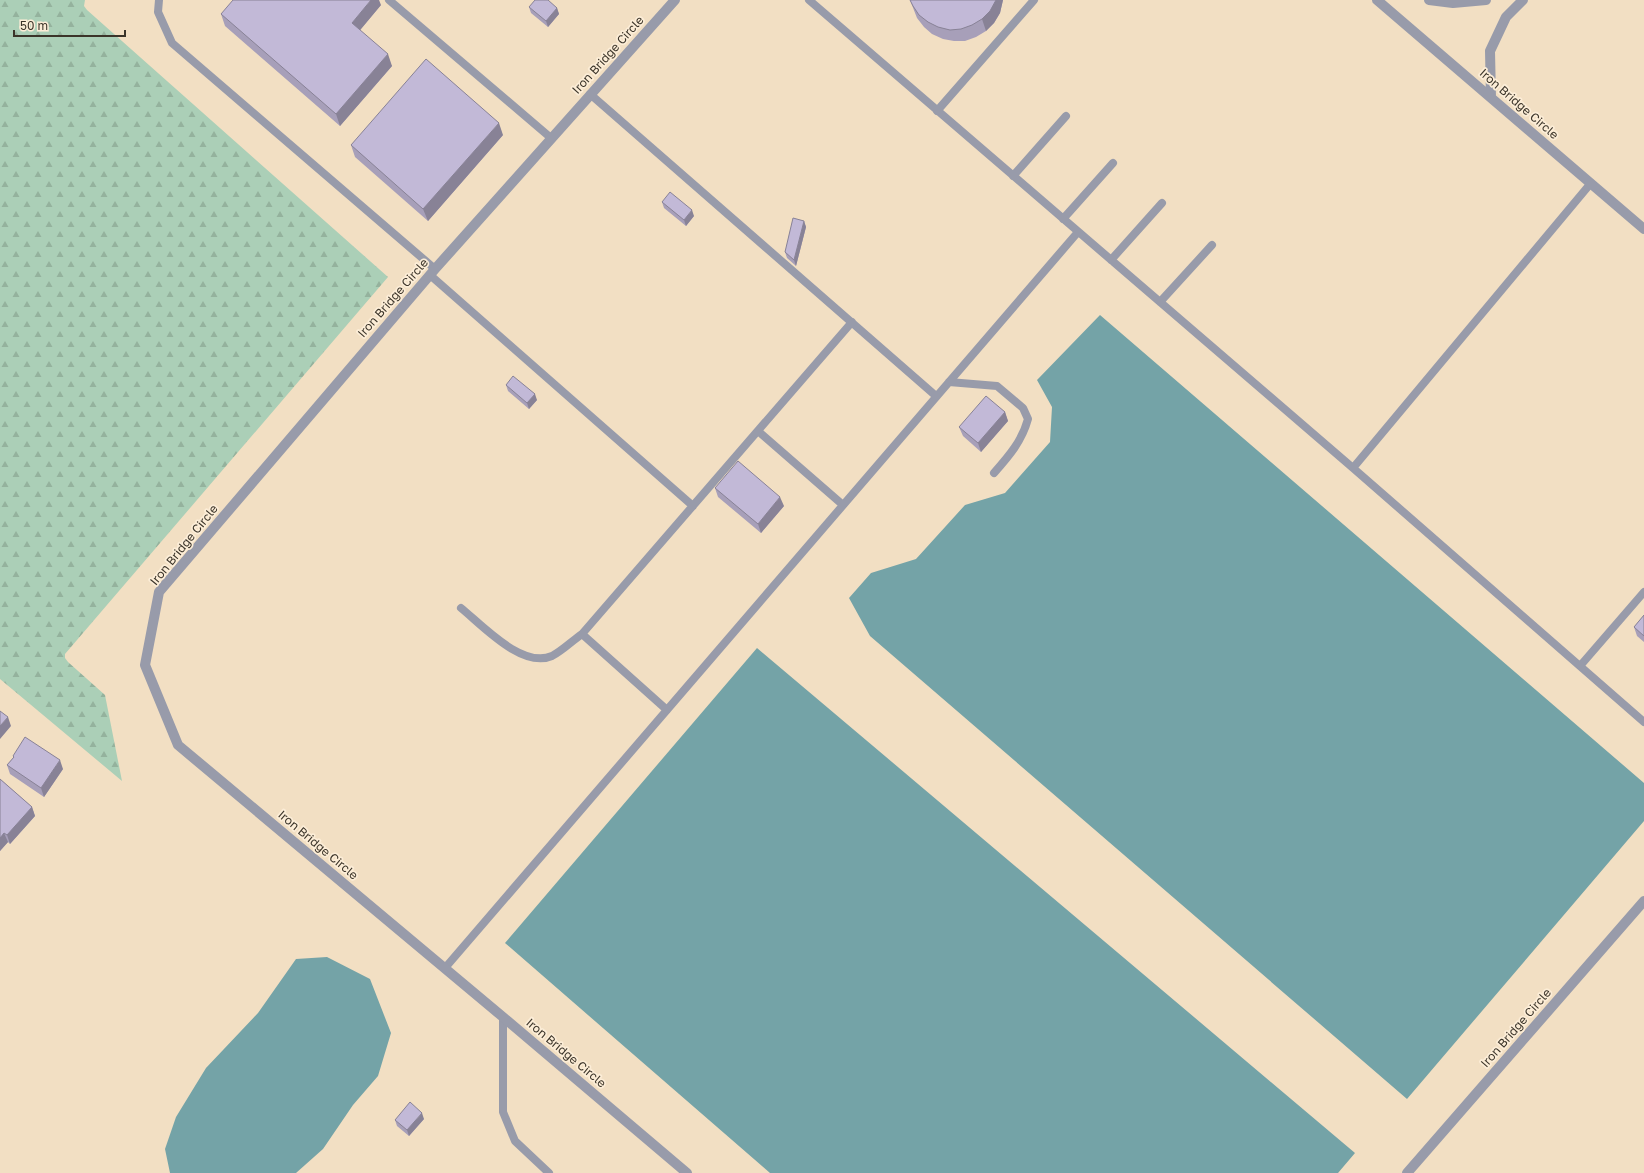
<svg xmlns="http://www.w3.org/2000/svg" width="1644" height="1173" viewBox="0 0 1644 1173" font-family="'Golos Text',sans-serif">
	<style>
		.forest { fill: url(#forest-firs) }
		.water { fill: #74a3a7 }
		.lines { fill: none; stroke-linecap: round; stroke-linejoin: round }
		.lane { stroke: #989baa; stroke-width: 8 }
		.street { stroke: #989baa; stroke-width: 10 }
		.wall { fill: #a79fb9 }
		.shaded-wall { fill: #888296 }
		.building { fill: #c2b9d7; stroke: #888296 }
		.labels { text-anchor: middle; stroke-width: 3.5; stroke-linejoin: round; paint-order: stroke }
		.street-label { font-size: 12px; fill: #3b3429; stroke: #fcedd7 }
	</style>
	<defs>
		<pattern id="forest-firs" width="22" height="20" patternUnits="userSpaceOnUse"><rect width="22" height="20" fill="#abcfb7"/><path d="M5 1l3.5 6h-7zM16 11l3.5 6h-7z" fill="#94b29d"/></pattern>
	</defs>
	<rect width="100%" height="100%" fill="#f2dfc3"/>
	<path class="forest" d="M0,0H85L84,6L87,10L388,277L65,654V658L68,662L105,695L122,781L0,679Z"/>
	<path class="water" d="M1100,315L1644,783V821L1407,1099L870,636L849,598L871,573L916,559L965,505L1005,493L1050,442L1052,407L1037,380Z
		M757,648L1355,1153L1338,1173H770L505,943Z
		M327,957L370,979L391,1033L378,1076L353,1105L323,1149L296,1173H170L165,1149L176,1117L206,1068L258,1013L296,959Z"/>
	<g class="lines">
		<path class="lane" d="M159,0L158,12L172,43L435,269
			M389,0L551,138
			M809,0L1353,468L1644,722
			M590,94L936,396
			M937,111L1034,0
			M1013,176L1066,116
			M1063,219L1113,163
			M1111,260L1162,203
			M430,275L693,506
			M1160,302L1212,245
			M949,382L997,386L1023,408L1028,419C1022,441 1009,456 994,473
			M758,431L843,505
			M1353,468L1591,183
			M461,608C482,625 522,669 552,656C562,651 572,641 582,634L852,322
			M582,634L667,710
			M1580,666L1644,592
			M445,968L1078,232
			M503,1017V1112L515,1141L549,1173"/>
		<path class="street" d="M675,0L435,269L159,592L145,665L178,745L503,1017L687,1173
			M1377,0L1644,229
			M1429,0L1453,3L1486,0
			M1491,98L1490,51L1506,17L1523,0
			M1407,1173L1644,901"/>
	</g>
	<path class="wall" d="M910,0H1003L1000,13L994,23L986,31L976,37L965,41H954L943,39L932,34L924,27L917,18Z
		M381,5L360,30L392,66L340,126L225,26L221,14Z
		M529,7L557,8L559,14L548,27L531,13Z
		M503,135L428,221L355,157L351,145Z
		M662,202L694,216L686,226L664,208Z
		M804,221L806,227L796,266L787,258L785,252Z
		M506,385L537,400L529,409L508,391Z
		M1005,412L1008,421L981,452L963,436L959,427Z
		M715,488L784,506L761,533L718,497Z
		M1644,615V642L1637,636L1634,627Z
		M13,756L63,769L44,797L10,774L7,765L13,758Z
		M0,779L32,807L35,816L10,844L8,842L0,851Z
		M424,1119L409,1136L397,1126L395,1120Z"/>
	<path class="shaded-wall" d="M371,0H379L381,5L356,35L352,23Z
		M996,0H1003L1000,13L994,23L986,31L982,19Z
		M557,8L559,14L548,27L546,21Z
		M388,54L392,66L340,126L336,114Z
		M499,123L503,135L428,221L423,209Z
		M692,210L694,216L686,226L684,220Z
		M804,221L806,227L796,266L794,260Z
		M535,394L537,400L529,409L527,403Z
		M1005,412L1008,421L981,452L978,443Z
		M780,497L784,506L761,533L758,524Z
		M8,717L11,726L0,739V726Z
		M60,760L63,769L44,797L41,788Z
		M32,807L35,816L10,844L7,835Z
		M4,833L8,842L0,851V838Z
		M422,1113L424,1119L409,1136L407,1130Z"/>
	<path class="building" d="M233,0H371L352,23L388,54L336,114L221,14Z
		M535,0H548L557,8L546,21L529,7Z
		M910,0H996L990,11L982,19L972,25L961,29L950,30L938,27L928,22L919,15L913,6Z
		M426,59L499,123L423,209L351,145Z
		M670,192L692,210L684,220L662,202Z
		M793,218L804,221L794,260L785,252Z
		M513,376L535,394L527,403L506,385Z
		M986,396L1005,412L978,443L959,427Z
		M738,461L780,497L758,524L715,488Z
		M1644,615V636L1634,627Z
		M0,711L8,717L0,726Z
		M25,737L60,760L41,788L7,765L14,757L13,756Z
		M0,779L32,807L7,835L4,833L0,838Z
		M410,1102L422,1113L407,1130L395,1120Z"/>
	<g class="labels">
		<g class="street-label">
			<text transform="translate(608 55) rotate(-48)" y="4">Iron Bridge Circle</text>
			<text transform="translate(1519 104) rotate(41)" y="4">Iron Bridge Circle</text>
			<text transform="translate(393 298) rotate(-49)" y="4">Iron Bridge Circle</text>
			<text transform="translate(184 545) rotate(-51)" y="4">Iron Bridge Circle</text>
			<text transform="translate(318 845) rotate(40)" y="4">Iron Bridge Circle</text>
			<text transform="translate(1516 1028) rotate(-49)" y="4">Iron Bridge Circle</text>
			<text transform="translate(566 1053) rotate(40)" y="4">Iron Bridge Circle</text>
		</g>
	</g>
	<path d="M14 30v6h111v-6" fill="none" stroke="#3b3429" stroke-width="2"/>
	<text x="20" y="30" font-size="12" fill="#3b3429" stroke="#fcedd7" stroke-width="3" paint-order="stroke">50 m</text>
</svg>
